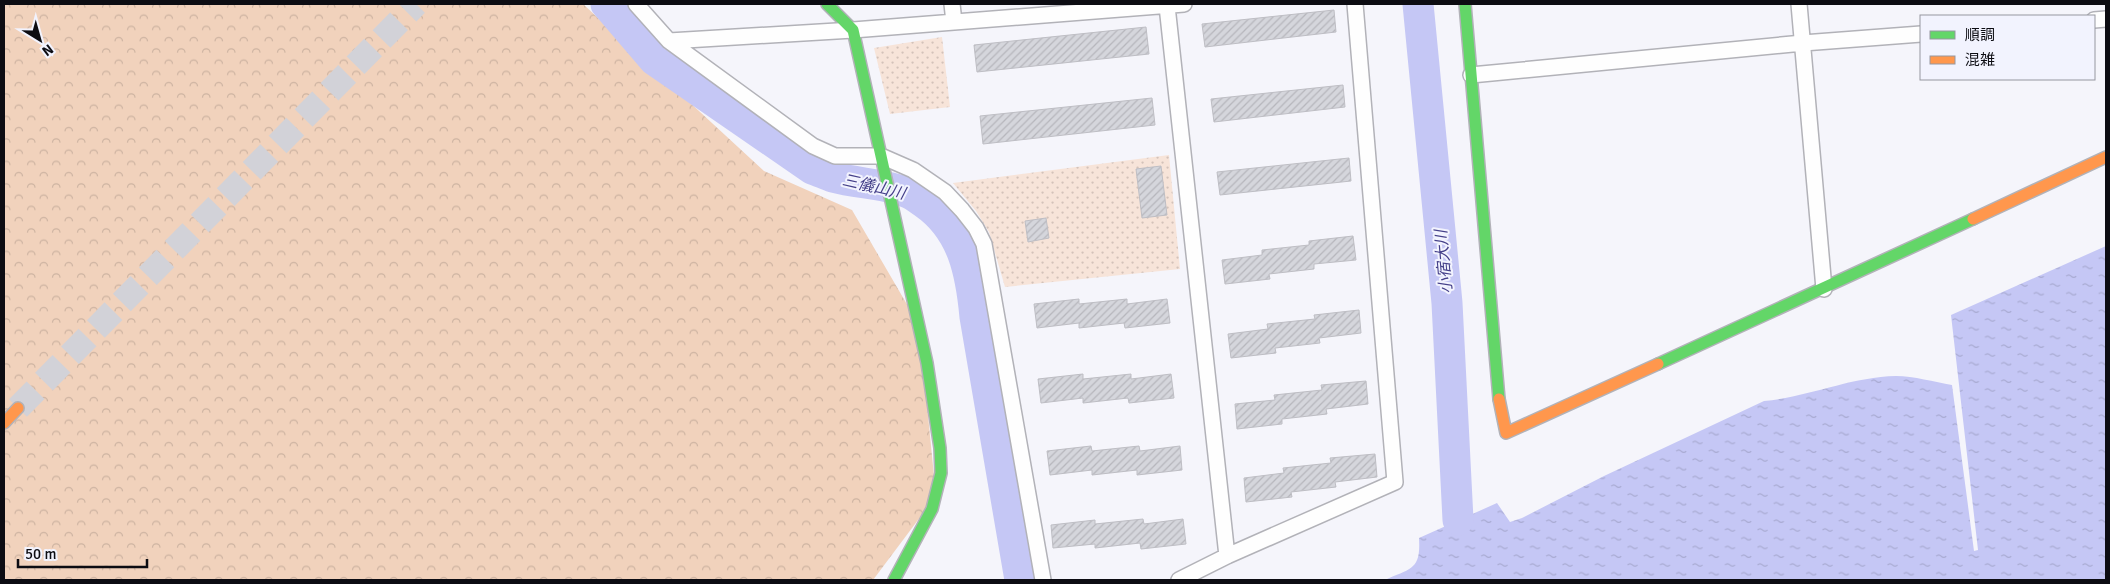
<svg xmlns="http://www.w3.org/2000/svg" width="2110" height="584" viewBox="0 0 2110 584" font-family="Signika,'Noto Sans JP',sans-serif">
	<style>
		.green { fill: url(#green-dots) }
		.forest { fill: url(#forest-crowns) }
		.water { fill: url(#water-ripples) }
		.lines { fill: none; stroke-linecap: round; stroke-linejoin: round }
		.river { stroke: #c5c7f5; stroke-width: 31 }
		.building { fill: url(#building-hatch); stroke: #bebec4 }
		.primary-tunnel { stroke: #d2d2d8; stroke-width: 25; stroke-dasharray: 25 12; stroke-linecap: butt }
		.street-casing { stroke: #b2b2b8; stroke-width: 18 }
		.fast-casing { stroke: #b2b2b8; stroke-width: 14 }
		.slow-casing { stroke: #b2b2b8; stroke-width: 14 }
		.street { stroke: #fefefe; stroke-width: 15 }
		.fast { stroke: #63d668; stroke-width: 11 }
		.slow { stroke: #ff974d; stroke-width: 11 }
		.labels { text-anchor: middle; stroke-width: 4; stroke-linejoin: round; paint-order: stroke }
		.water-label { font-size: 16px; font-style: italic; fill: #443f89; stroke: #f2f3fe }
	</style>
	<defs>
		<pattern id="green-dots" width="8" height="8" patternUnits="userSpaceOnUse" patternTransform="scale(1.25)"><rect width="8" height="8" fill="#f7e4d9"/><path d="M2 2h.1M6 6h.1" fill="none" stroke="#d3c2b9" stroke-width="1.8" stroke-linecap="round"/></pattern>
		<pattern id="forest-crowns" width="20" height="18" patternUnits="userSpaceOnUse" patternTransform="scale(1.25)"><rect width="20" height="18" fill="#f1d2bc"/><path d="M2 6a3 3 0 1 1 6 0M12 15a3 3 0 1 1 6 0" fill="none" stroke="#cdb3a1"/></pattern>
		<pattern id="water-ripples" width="26" height="14" patternUnits="userSpaceOnUse" patternTransform="scale(1.25)"><rect width="26" height="14" fill="#c5c7f5"/><path d="M2 4q2-2 4 0t4 0M15 11q2-2 4 0t4 0" fill="none" stroke="#a8aad1"/></pattern>
		<pattern id="building-hatch" width="6" height="6" patternUnits="userSpaceOnUse" patternTransform="scale(1.25)"><rect width="6" height="6" fill="#d5d6dc"/><path d="M-1 1l2-2M0 6l6-6M5 7l2-2" fill="none" stroke="#b6b6bc"/></pattern>
	</defs>
	<rect width="100%" height="100%" fill="#f5f5fb"/>
	<path class="green" d="M942,37L950,107L890,114L874,48Z
		M1169,155L1180,269L1005,287L989,232L976,211L953,183Z"/>
	<path class="forest" d="M4,4H583L764,171L852,210L919,325L936,496L873,580H4Z"/>
	<path class="water" d="M2106,246V580H1385C1411,568 1421,570 1419,538L1497,503L1510,522L1522,518L1604,476L1764,401C1809,397 1850,377 1896,376C1914,376 1934,382 1952,385L1974,551L1978,550L1951,315Z"/>
	<g class="lines">
		<path class="river" d="M606,4L654,60L812,169C819,171 826,175 833,177C858,184 884,183 908,193C914,195 919,200 924,203C963,230 971,273 975,317L1020,580
			M1418,4L1447,303L1458,520"/>
	</g>
	<path class="building" d="M1334,10L1336,32L1205,47L1202,24Z
		M1146,27L1149,54L977,72L974,45Z
		M1343,85L1345,107L1214,122L1211,99Z
		M1152,98L1155,125L983,144L980,116Z
		M1349,158L1351,181L1220,195L1217,172Z
		M1161,166L1167,215L1142,218L1136,169Z
		M1046,218L1049,238L1028,242L1025,221Z
		M1353,236L1356,260L1314,264V269L1269,274L1270,279L1225,284L1222,260L1262,255V250L1309,245V241Z
		M1079,299V304L1127,299V304L1167,299L1170,323L1125,328L1124,323L1079,328V323L1037,328L1034,304Z
		M1359,310L1361,333L1319,338L1320,343L1275,348L1276,353L1231,358L1228,334L1268,329L1267,324L1315,319L1314,315Z
		M1083,374V379L1131,374V379L1171,374L1174,398L1129,403L1128,398L1083,403V398L1041,403L1038,379Z
		M1366,381L1368,404L1326,409L1327,414L1282,419V424L1237,429L1235,404L1275,400L1274,395L1322,390L1321,385Z
		M1091,446L1092,451L1139,446L1140,451L1180,446L1182,470L1137,475V470L1092,475V470L1050,475L1047,451Z
		M1375,454L1377,477L1335,482L1336,487L1291,492L1292,497L1246,502L1244,478L1284,473L1283,468L1331,463L1330,458Z
		M1143,519L1144,524L1183,519L1186,544L1141,549L1140,543L1095,548V544L1053,548L1051,525L1095,520V524Z"/>
	<g class="lines">
		<path class="primary-tunnel" d="M18,408L416,4"/>
		<defs>
			<path id="street" d="M636,4L669,41L813,146L835,156H881L913,170L945,192L962,210L976,228L984,244L1043,580
				M952,4L954,22
				M1799,4L1824,289
				M1167,6L1227,556
				M2094,20L2106,19
				M669,41L853,30L1184,4
				M1471,75L1803,43L1921,34
				M1179,580L1227,556L1395,482L1355,4"/>
			<path id="fast" d="M827,4L853,30L927,363L940,448L941,473L932,509L894,580
				M1465,4L1499,399
				M1658,364L1973,219"/>
			<path id="slow" d="M1973,219L2106,157
				M1499,399L1506,433L1658,364
				M4,423L18,408"/>
		</defs>
		<use href="#street" class="street-casing"/>
		<use href="#fast" class="fast-casing"/>
		<use href="#slow" class="slow-casing"/>
		<use href="#street" class="street"/>
		<use href="#fast" class="fast"/>
		<use href="#slow" class="slow"/>
	</g>
	<g class="labels">
		<g class="water-label">
			<text transform="translate(874 186) rotate(13)" y="6">三儀山川</text>
			<text transform="translate(1443 262) rotate(-95)" y="6">小宿大川</text>
		</g>
	</g>
	<rect width="2110" height="584" fill="none" stroke="#0c0c12" stroke-width="10"/>
	<rect x="1920" y="15" width="175" height="65" fill="#f2f3fe" stroke="#9697a0"/>
	<rect x="1930" y="31" width="25" height="8" fill="#63d668" stroke="#9697a0"/>
	<text x="1965" y="40" font-size="15" fill="#0c0c12">順調</text>
	<rect x="1930" y="56" width="25" height="8" fill="#ff974d" stroke="#9697a0"/>
	<text x="1965" y="65" font-size="15" fill="#0c0c12">混雑</text>
	<g transform="translate(40 40) rotate(143)" stroke="#f2f3fe" stroke-width="4" paint-order="stroke">
	<path d="M0-4L9 19L0 12L-9 19Z" fill="#0c0c12"/>
	<text y="-8" font-size="14" font-weight="bold" text-anchor="middle" fill="#0c0c12">N</text>
	</g>
	<path d="M18 559v8h129v-8" fill="none" stroke="#0c0c12" stroke-width="2.5"/>
	<text x="25" y="559" font-size="15" fill="#0c0c12" stroke="#f2f3fe" stroke-width="4" paint-order="stroke">50 m</text>
</svg>
